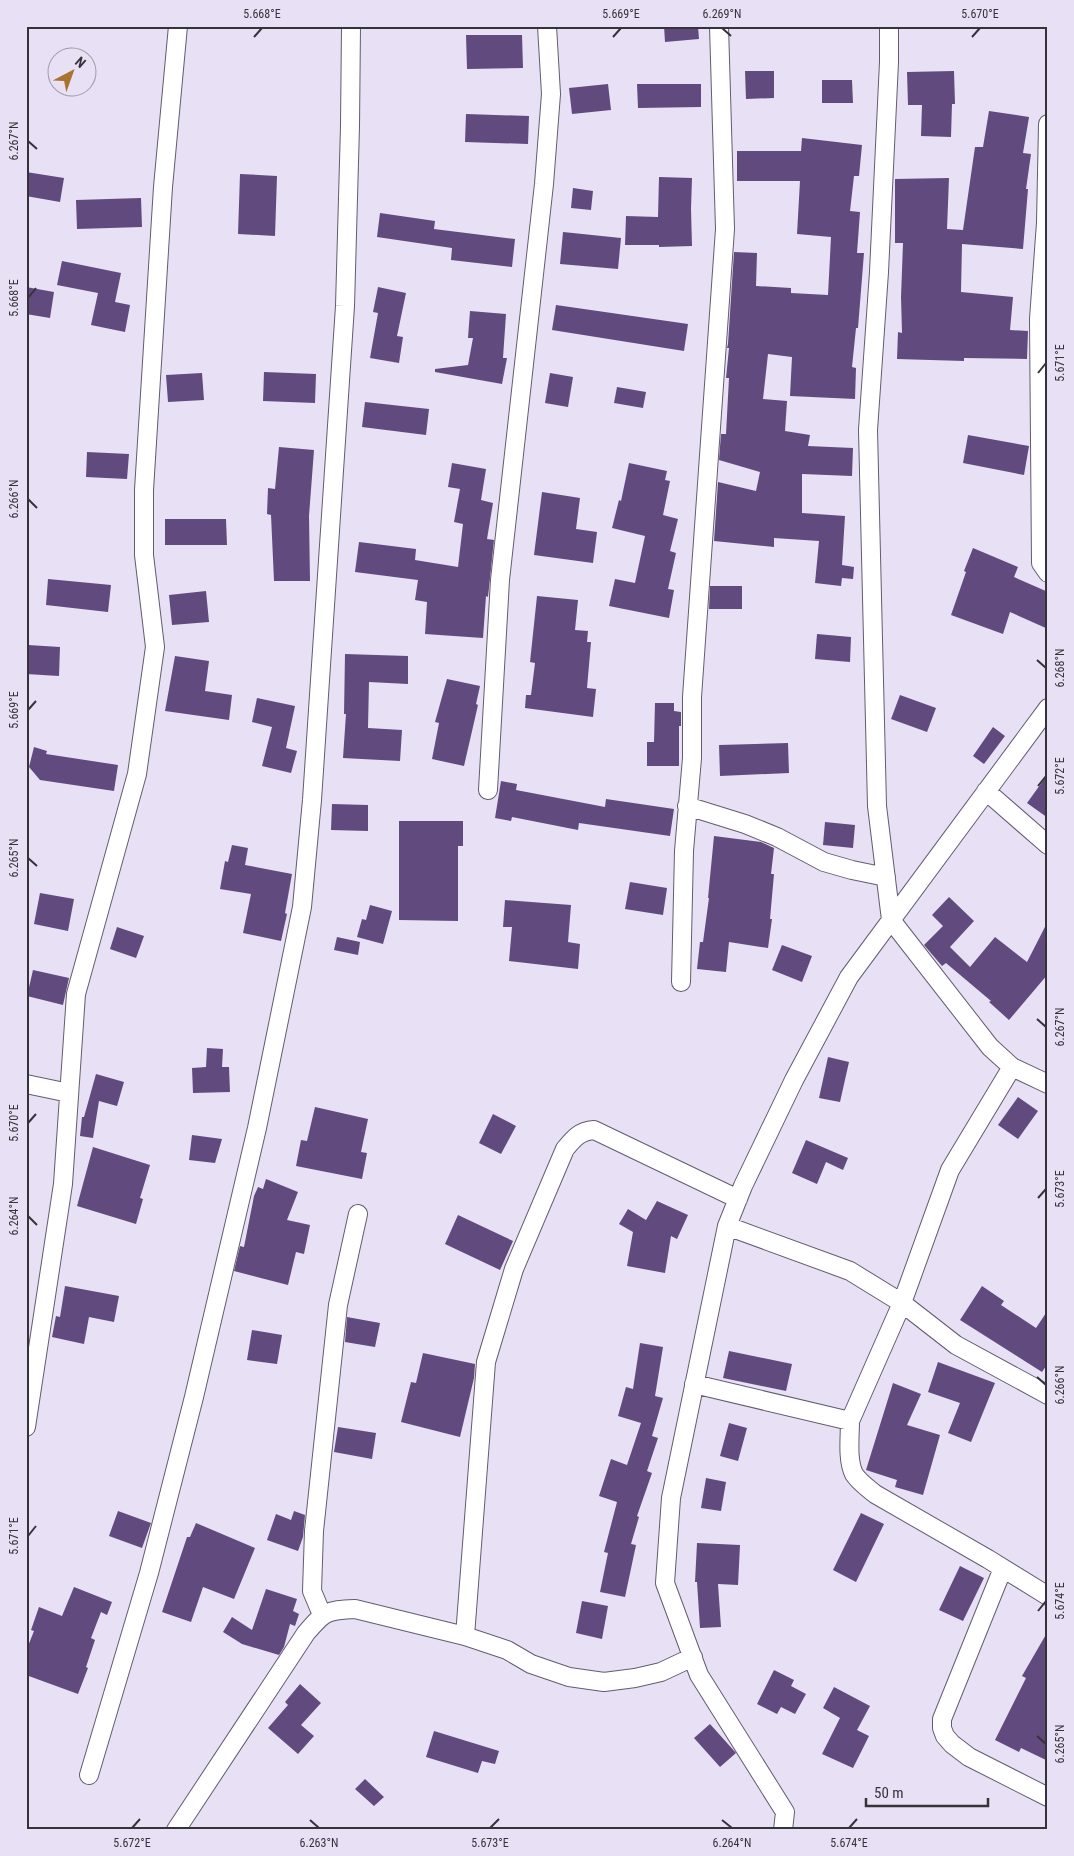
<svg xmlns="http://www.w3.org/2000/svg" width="1074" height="1856" viewBox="0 0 1074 1856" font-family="'Roboto Condensed',sans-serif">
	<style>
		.building { fill: #614a7e }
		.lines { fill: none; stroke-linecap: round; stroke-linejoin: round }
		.minor-casing { stroke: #635c6e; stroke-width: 20 }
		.minor { stroke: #fff; stroke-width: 18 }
		.ticks { fill: none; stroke: #35323a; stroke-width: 2 }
		.neatline { fill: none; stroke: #35323a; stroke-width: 2 }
		.ticks-label { font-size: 12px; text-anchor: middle; fill: #35323a }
	</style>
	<rect width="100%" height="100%" fill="#e8e0f5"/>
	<path class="building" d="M664,26H698L699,39L665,42Z
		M466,35H522L523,68L467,69Z
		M745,71H774V98L746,99Z
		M954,71L955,104H952L951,137L921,136L922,105H908L907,72Z
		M822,80H852L853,103H822Z
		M608,84L611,110L572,114L569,88Z
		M637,84H701V107L638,108Z
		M989,111L1029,117L1023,153L1031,154L1026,189H1028L1023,249L962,244L961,292L1013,297L1010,330L1028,331L1027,359L964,358V361L897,359L898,332L902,333L901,297L903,243H895V179L949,178L947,229L963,230L975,147H983Z
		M466,114L529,116L528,144L465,142Z
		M802,138L862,145L859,176H854L850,211L860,212L857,253H864L858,328H856L852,367L856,368L855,399L790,396L792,357L768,354L763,399L787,401L785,431L810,435L808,446L853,448L852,476L802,474V513L845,516L842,565L854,567L853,579L842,578L841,586L815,583L819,541L774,538V547L714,541L718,482L756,491L760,472L719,460L721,434H726L729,378H726L729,348H727L728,344L734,252L757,253L756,286L791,288V293L828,295L831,237L797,234L800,181H737V151H801Z
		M26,172L64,178L60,202L26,196Z
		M240,174L277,176L275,236L238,234Z
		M659,177L692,178L691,209L692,246L659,247V245H625L626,216L658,217Z
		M573,188L593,191L591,210L571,208Z
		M141,198L142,227L77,229L76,200Z
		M380,213L435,221L434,229L515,239L512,267L451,260L452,248L377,237Z
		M563,232L621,238L618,269L560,264Z
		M62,261L121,273L115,302L130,305L125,332L91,325L98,293L57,285Z
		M26,287L54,292L50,318L26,314Z
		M378,287L406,293L397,336L403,337L399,363L370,358L378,313L373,312Z
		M556,305L688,324L684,351L552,330Z
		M470,311L506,314L503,358H507L502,384L435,372V369L468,365L473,338H468Z
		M264,372L316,374L315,403L263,401Z
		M202,373L204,400L168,402L166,375Z
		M550,373L573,377L568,407L545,403Z
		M617,387L646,392L643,408L614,403Z
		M365,402L429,409L426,435L362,427Z
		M968,435L1029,446L1024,475L963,463Z
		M279,447L314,450L309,516L310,581H274L271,515L267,514L268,488L275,489Z
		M87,452L129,454L127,479L86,477Z
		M452,463L486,469L481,500L493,503L487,539L494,540L488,597L486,596L483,638L425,634L427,602L415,600L418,580L355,572L359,542L416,549L415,560L458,567L463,524L454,522L460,489L448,487Z
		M629,463L667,471L665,480L670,481L663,515L678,519L670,551L676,553L668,589L674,590L669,618L609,606L615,579L635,583L645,536L612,528L619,500L621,501Z
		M542,492L580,498L576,529L597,532L593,563L534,555Z
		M165,519H226L227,545H165Z
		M973,548L1018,567L1014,577L1048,592V629L1010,612L1003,634L951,615L966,572L964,571Z
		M48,579L111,585L108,612L46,605Z
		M710,586H742V609H709Z
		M206,591L209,622L172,625L169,595Z
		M537,596L578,600L575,630L588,631L587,642H591L587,688L596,689L593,717L525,708L526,695H531L535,663L530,662Z
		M817,634L851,637L850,662L815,659Z
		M28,645L60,647L59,676L26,674Z
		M345,654L408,656V684L369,682L368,728L402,730L400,761L343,758L346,714H344Z
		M175,656L209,661L205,691L232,695L229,720L165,711Z
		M447,679L480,686L476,704L478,705L464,766L432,759L439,723L435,722Z
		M900,695L936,708L927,732L891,719Z
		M257,698L295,706L286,748L297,751L291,773L262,766L272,727L252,722Z
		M655,703H674V711L681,712V726H679V766H647V742H654Z
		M993,727L1005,736L984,764L973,756Z
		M788,743L789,773L720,776L719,745Z
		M34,747L47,751L46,754L118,765L114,791L40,780L29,767Z
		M1048,774V818L1027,803Z
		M501,781L517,784L516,790L605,807L606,799L674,809L670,836L579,823L578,830L512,817L511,821L495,818Z
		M332,804L368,805V831L331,830Z
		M399,821H463V846H458V921L399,920Z
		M825,822L855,825L853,848L823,845Z
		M714,836L761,842L774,848L771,874H774L770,919H772L768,948L729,942L726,972L697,969L700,942H703L709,898H708Z
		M232,845L248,848L245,865L292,874L285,913L287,914L281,941L243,933L251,894L220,889L225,861L228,862Z
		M630,882L667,888L663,915L625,909Z
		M40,893L74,899L68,931L34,924Z
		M949,897L974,921L950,947L970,967L995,937L1027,962L1048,921V974L1009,1020L989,1002L991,1001L946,963L942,966L924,945L943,926L932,915Z
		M505,900L571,905L568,942L580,944L578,969L509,961L512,927H503Z
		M370,905L392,911L383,944L357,937L362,919L366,920Z
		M117,927L144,936L136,958L110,949Z
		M337,937L360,942L358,955L334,950Z
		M782,945L812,956L802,982L772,970Z
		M33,970L69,978L63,1005L27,996Z
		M207,1048L223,1049L222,1067H229L230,1092L193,1093L192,1068L206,1067Z
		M828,1057L849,1062L840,1102L819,1098Z
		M96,1074L124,1082L117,1106L99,1101L93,1138L80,1136L82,1117H84Z
		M1018,1097L1038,1111L1018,1139L998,1125Z
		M315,1107L368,1119L361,1152L367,1153L362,1179L296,1166L301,1140L307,1141Z
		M493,1114L516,1126L501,1154L479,1143Z
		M192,1135L222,1139L215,1163L189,1160Z
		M806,1140L848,1158L843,1170L826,1162L817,1184L792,1173Z
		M93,1147L150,1165L140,1198L143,1199L136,1224L77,1206Z
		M266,1179L298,1192L287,1220L310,1225L304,1254L296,1252L288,1285L234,1271L240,1246L244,1247L254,1196L258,1187L263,1189Z
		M657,1201L688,1215L677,1239L671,1236L665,1273L627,1266L633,1232L619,1224L628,1209L646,1220Z
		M458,1215L513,1241L500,1270L445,1244Z
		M65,1286L119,1296L114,1322L89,1317L84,1344L52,1337L56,1316L60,1317Z
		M982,1286L1004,1301L1001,1305L1036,1328L1048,1310V1363L1042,1372L960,1320Z
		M347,1317L380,1323L375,1347L345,1342Z
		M252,1330L282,1335L277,1364L247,1360Z
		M640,1343L663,1347L655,1396L663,1398L652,1436L658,1438L647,1471L652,1473L637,1516L639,1517L631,1544L636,1545L625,1597L600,1592L608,1553L604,1552L617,1502L599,1496L611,1459L627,1465L641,1423L618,1416L626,1387L633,1389Z
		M729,1351L792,1364L786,1391L723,1378Z
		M423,1353L475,1364L474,1378L460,1437L401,1422L411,1382L416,1383Z
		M938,1362L995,1383L971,1442L948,1433L960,1403L928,1392Z
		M893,1383L921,1394L907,1425L940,1435L923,1495L895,1487L897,1480L866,1470Z
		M729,1423L747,1428L738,1461L720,1456Z
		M338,1427L376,1433L372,1459L334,1452Z
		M706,1478L726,1482L721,1511L701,1508Z
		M118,1511L151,1523L142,1548L109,1536Z
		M294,1511L305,1515L303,1537L298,1551L267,1540L276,1514L291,1520Z
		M861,1513L884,1524L856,1582L833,1570Z
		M196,1523L255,1548L234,1599L203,1587L191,1622L162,1612L187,1537H190Z
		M697,1543L740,1545L738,1585L718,1584L721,1627L700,1628L697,1582H695Z
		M960,1566L984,1578L963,1621L939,1610Z
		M74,1587L112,1602L107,1615L101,1612L91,1638L95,1640L86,1667L88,1668L78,1694L26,1675V1651L34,1631L31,1630L39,1607L62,1616Z
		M266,1589L297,1599L293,1611L299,1614L295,1626L290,1624L284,1647L279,1655L242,1644L223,1632L232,1617L252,1630Z
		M582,1601L608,1606L602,1639L576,1633Z
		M1048,1631V1761L1021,1748L1019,1752L995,1740L1026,1678L1022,1676Z
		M774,1670L794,1680L791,1686L806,1694L795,1714L781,1707L777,1714L757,1704Z
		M300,1684L321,1703L301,1725L314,1736L298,1754L268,1728L288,1705L285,1702Z
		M834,1687L870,1706L857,1730L869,1736L853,1768L822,1754L840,1718L823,1708Z
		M710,1724L736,1753L720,1767L694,1738Z
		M434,1731L499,1751L495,1764L482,1761L478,1773L426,1757Z
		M365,1779L384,1797L374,1806L355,1789Z"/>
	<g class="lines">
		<defs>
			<path id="minor" d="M889,26V62L879,272L868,430L877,806L891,920L990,1047L1012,1067L1048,1084
				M1048,124L1046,223L1039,319L1041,563L1048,573
				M488,790L500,580L544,184L551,94L547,26
				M986,791L1048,845
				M687,806L745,824L777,837L824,862L852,870L886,877
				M681,982L684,851L692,758V697L725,229L719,26
				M26,1084L69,1093
				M727,1226L850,1271L902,1303L956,1345L1048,1395
				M694,1384L850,1421C850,1437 847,1460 854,1474C859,1482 868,1488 875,1494L988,1559L1048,1596
				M850,1421L902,1303L950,1170L1012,1067
				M26,1427L63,1184L76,994L137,774L155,647L144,555V490L163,187L178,26
				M1003,1568L942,1719V1728L945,1736L952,1744L969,1757L1048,1797
				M322,1615L312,1591L314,1531L338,1305L358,1214
				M465,1636L486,1362L514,1269L565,1149C574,1138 580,1131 594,1130L738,1199
				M89,1775L149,1573L194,1397L257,1128L302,907L312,800L345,306L350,126L351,26
				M176,1830L306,1633C324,1612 326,1610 355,1609L465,1636L507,1650L531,1664L569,1677L604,1682L635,1678L661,1672L693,1657
				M783,1830L785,1812L699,1675L665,1583L671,1498L727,1226L743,1186L794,1080L849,977L1048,708"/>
		</defs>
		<use href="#minor" class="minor-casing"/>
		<use href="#minor" class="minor"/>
	</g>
	<path class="ticks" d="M722,28L731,36M254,37L262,28M613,37L621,28M972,37L980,28M28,141L37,149M28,298L36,288M1038,373L1046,363M28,499L37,508M1037,660L1046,668M28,710L36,701M1038,786L1046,776M28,858L37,866M1037,1019L1046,1027M28,1123L36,1114M1038,1198L1046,1189M28,1216L37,1225M1037,1377L1046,1385M28,1536L36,1526M1038,1611L1046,1601M1037,1736L1046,1744M310,1820L319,1828M722,1820L732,1828M132,1828L140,1819M490,1828L499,1819M849,1828L857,1819"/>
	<rect width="1074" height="1856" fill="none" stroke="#e8e0f5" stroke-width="55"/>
	<g transform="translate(72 72) rotate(41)"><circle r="24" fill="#e8e0f5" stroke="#a09aaa"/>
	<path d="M0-4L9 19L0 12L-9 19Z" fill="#a8732d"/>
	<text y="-8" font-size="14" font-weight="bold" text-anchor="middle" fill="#35323a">N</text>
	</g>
	<path d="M866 1798v8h122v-8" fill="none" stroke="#35323a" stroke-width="2.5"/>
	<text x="874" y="1798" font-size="15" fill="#35323a" stroke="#e8e0f5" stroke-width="4" paint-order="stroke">50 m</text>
	<rect x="28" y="28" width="1018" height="1800" class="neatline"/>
	<g class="ticks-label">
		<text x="262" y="18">5.668°E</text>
		<text x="621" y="18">5.669°E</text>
		<text x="722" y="18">6.269°N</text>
		<text x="980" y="18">5.670°E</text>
		<text transform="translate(14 141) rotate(-90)" y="4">6.267°N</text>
		<text transform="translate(14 298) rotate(-90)" y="4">5.668°E</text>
		<text transform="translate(1060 363) rotate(-90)" y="4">5.671°E</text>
		<text transform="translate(14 499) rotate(-90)" y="4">6.266°N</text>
		<text transform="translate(1060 668) rotate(-90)" y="4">6.268°N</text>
		<text transform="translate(14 710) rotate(-90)" y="4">5.669°E</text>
		<text transform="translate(1060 776) rotate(-90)" y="4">5.672°E</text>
		<text transform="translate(14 858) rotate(-90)" y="4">6.265°N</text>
		<text transform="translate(1060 1027) rotate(-90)" y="4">6.267°N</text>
		<text transform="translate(14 1123) rotate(-90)" y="4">5.670°E</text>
		<text transform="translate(1060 1189) rotate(-90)" y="4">5.673°E</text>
		<text transform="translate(14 1216) rotate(-90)" y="4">6.264°N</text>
		<text transform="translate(1060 1385) rotate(-90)" y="4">6.266°N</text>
		<text transform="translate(14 1536) rotate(-90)" y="4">5.671°E</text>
		<text transform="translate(1060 1601) rotate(-90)" y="4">5.674°E</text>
		<text transform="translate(1060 1744) rotate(-90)" y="4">6.265°N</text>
		<text x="132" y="1847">5.672°E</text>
		<text x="319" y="1847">6.263°N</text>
		<text x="490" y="1847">5.673°E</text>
		<text x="732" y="1847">6.264°N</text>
		<text x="849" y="1847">5.674°E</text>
	</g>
</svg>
